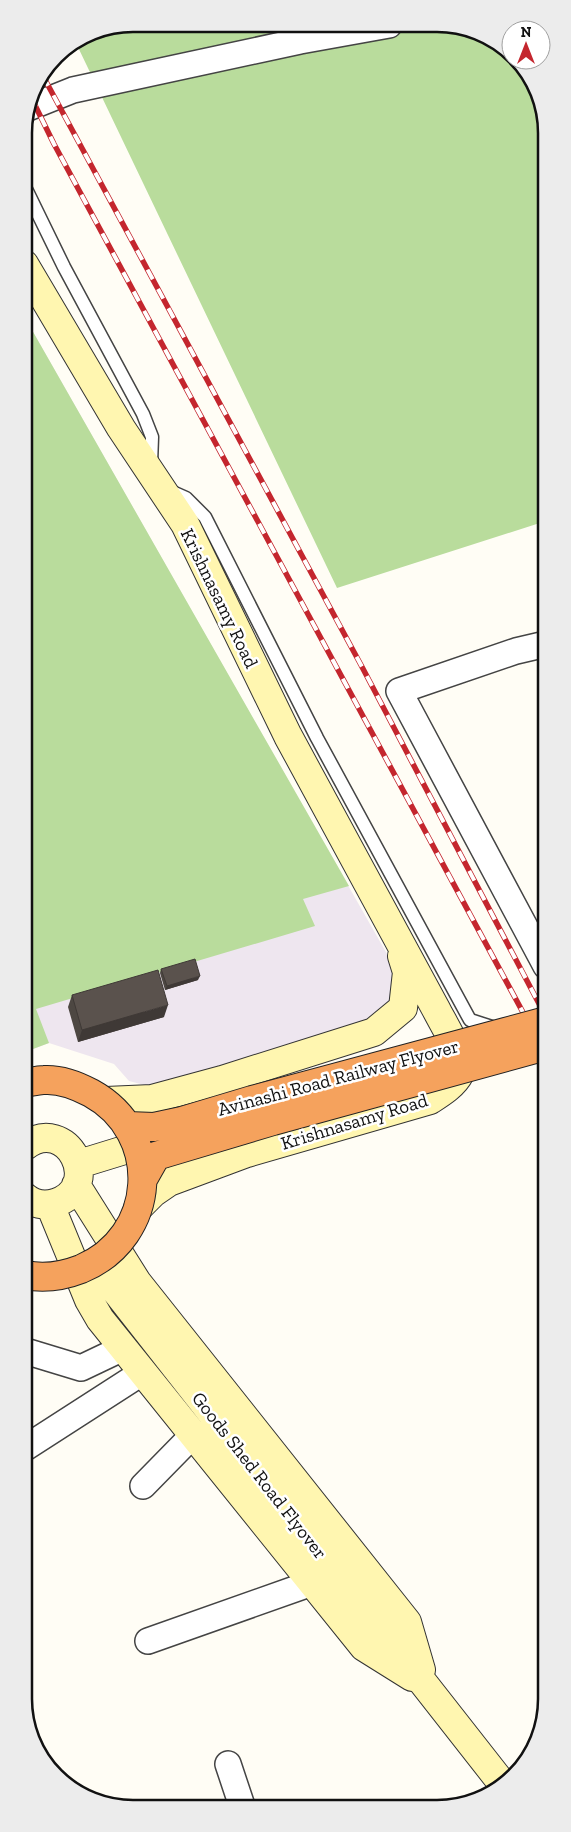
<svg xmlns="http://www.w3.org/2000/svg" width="571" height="1832" viewBox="0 0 571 1832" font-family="'Zilla Slab',serif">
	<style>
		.industrial { fill: #eee6ef }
		.forest { fill: #b9dc9c }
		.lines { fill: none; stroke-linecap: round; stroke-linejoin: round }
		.lane-casing { stroke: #444; stroke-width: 15 }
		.street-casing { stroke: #444; stroke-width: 28 }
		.secondary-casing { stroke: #333; stroke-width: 30 }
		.lane { stroke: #fff; stroke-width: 12 }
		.street { stroke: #fff; stroke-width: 25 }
		.secondary { stroke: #fff6b0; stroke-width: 28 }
		.rail-casing { stroke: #c4262e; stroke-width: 5.5 }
		.rail { stroke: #fff; stroke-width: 4; stroke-dasharray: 11; stroke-linecap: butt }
		.highway-bridge-casing { stroke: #222; stroke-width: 30; stroke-linecap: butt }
		.highway-bridge { stroke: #f5a25d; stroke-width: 28 }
		.wall { fill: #4d4742 }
		.shaded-wall { fill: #3f3936 }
		.building { fill: #5a524d; stroke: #3f3936 }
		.labels { text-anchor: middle; stroke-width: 5; stroke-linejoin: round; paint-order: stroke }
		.street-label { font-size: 19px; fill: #111; stroke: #fff }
		.rim { fill: none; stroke: #111; stroke-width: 2.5 }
	</style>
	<rect width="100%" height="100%" fill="#fffdf5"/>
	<path class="industrial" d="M24,316L399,975L390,1004L371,1020L152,1087L129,1081L114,1064L49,1043L25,1052Z"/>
	<path class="forest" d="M134,24L459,26L511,54V60H517L545,113L546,521L337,588L76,43L92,32Z
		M24,316L349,886L303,899L315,926L36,1009L49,1043L25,1052Z"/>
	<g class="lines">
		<defs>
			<path id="lane" d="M24,185L64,267L143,414L152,437L151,464
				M168,490L186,498L205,517L317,738L470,1020L498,1029"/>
			<path id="street" d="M28,108L73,90L300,41L389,25
				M546,644L516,651L399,691L546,966
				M25,1351L81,1368L123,1348
				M25,1448L143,1372
				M143,1486L193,1435
				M148,1641L312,1583
				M228,1764L242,1806"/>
			<path id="secondary" d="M24,264L121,428L185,524L288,736L437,1011C443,1023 467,1061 460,1073C454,1085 441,1093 430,1100L247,1153L169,1182L153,1193L138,1208
				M106,1101L152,1099L222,1080L374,1032L403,1008L407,972L402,956
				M25,1146C67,1114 105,1187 55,1203C44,1206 33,1204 25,1197
				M79,1164L131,1148
				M76,1185L137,1282L407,1622L421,1670
				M50,1205L89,1300L100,1319L364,1647L412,1677
				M94,1263L501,1782"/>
		</defs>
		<use href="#lane" class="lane-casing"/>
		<use href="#street" class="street-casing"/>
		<use href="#secondary" class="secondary-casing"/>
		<use href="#lane" class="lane"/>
		<use href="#street" class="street"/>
		<use href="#secondary" class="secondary"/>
		<defs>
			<path id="rail" d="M43,76L361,665L546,1017
				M31,97L54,144L546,1055"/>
		</defs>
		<use href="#rail" class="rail-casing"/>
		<use href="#rail" class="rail"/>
		<defs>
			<path id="highway-bridge" d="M25,1083C31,1082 38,1080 44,1080C60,1079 78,1086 91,1093C164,1133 158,1237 81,1269C63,1276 44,1279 25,1275
				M128,1126L154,1127L182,1121L252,1100L546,1021
				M143,1179L156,1156L273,1121L546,1046"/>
		</defs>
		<use href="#highway-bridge" class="highway-bridge-casing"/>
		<use href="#highway-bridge" class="highway-bridge"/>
	</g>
	<path class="wall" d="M161,969L198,980L165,990L160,973Z
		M72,995L164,1017L78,1042L68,1007Z"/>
	<path class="shaded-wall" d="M200,976L198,980L165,990L167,986Z
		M168,1005L164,1017L78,1042L82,1030Z"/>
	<path class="building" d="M195,959L200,976L167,986L161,969Z
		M158,970L168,1005L82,1030L72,995Z"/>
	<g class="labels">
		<g class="street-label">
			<text transform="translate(220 598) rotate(64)" y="7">Krishnasamy Road</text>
			<text transform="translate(338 1077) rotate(-15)" y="7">Avinashi Road Railway Flyover</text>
			<text transform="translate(354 1121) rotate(-17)" y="7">Krishnasamy Road</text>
			<text transform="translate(260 1475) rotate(52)" y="7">Goods Shed Road Flyover</text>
		</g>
	</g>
	<path d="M0 0H571V1832H0ZM133 32H437A101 101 0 0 1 538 133V1699A101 101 0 0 1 437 1800H133A101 101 0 0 1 32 1699V133A101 101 0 0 1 133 32Z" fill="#ececec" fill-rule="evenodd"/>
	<path class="rim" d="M133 32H437A101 101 0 0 1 538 133V1699A101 101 0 0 1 437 1800H133A101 101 0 0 1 32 1699V133A101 101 0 0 1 133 32Z"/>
	<g transform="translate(526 45)"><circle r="24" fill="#ffffff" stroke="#a0a0a0"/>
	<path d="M0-4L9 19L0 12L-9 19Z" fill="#c4262e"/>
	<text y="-8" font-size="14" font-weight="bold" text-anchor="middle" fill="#111111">N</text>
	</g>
</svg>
